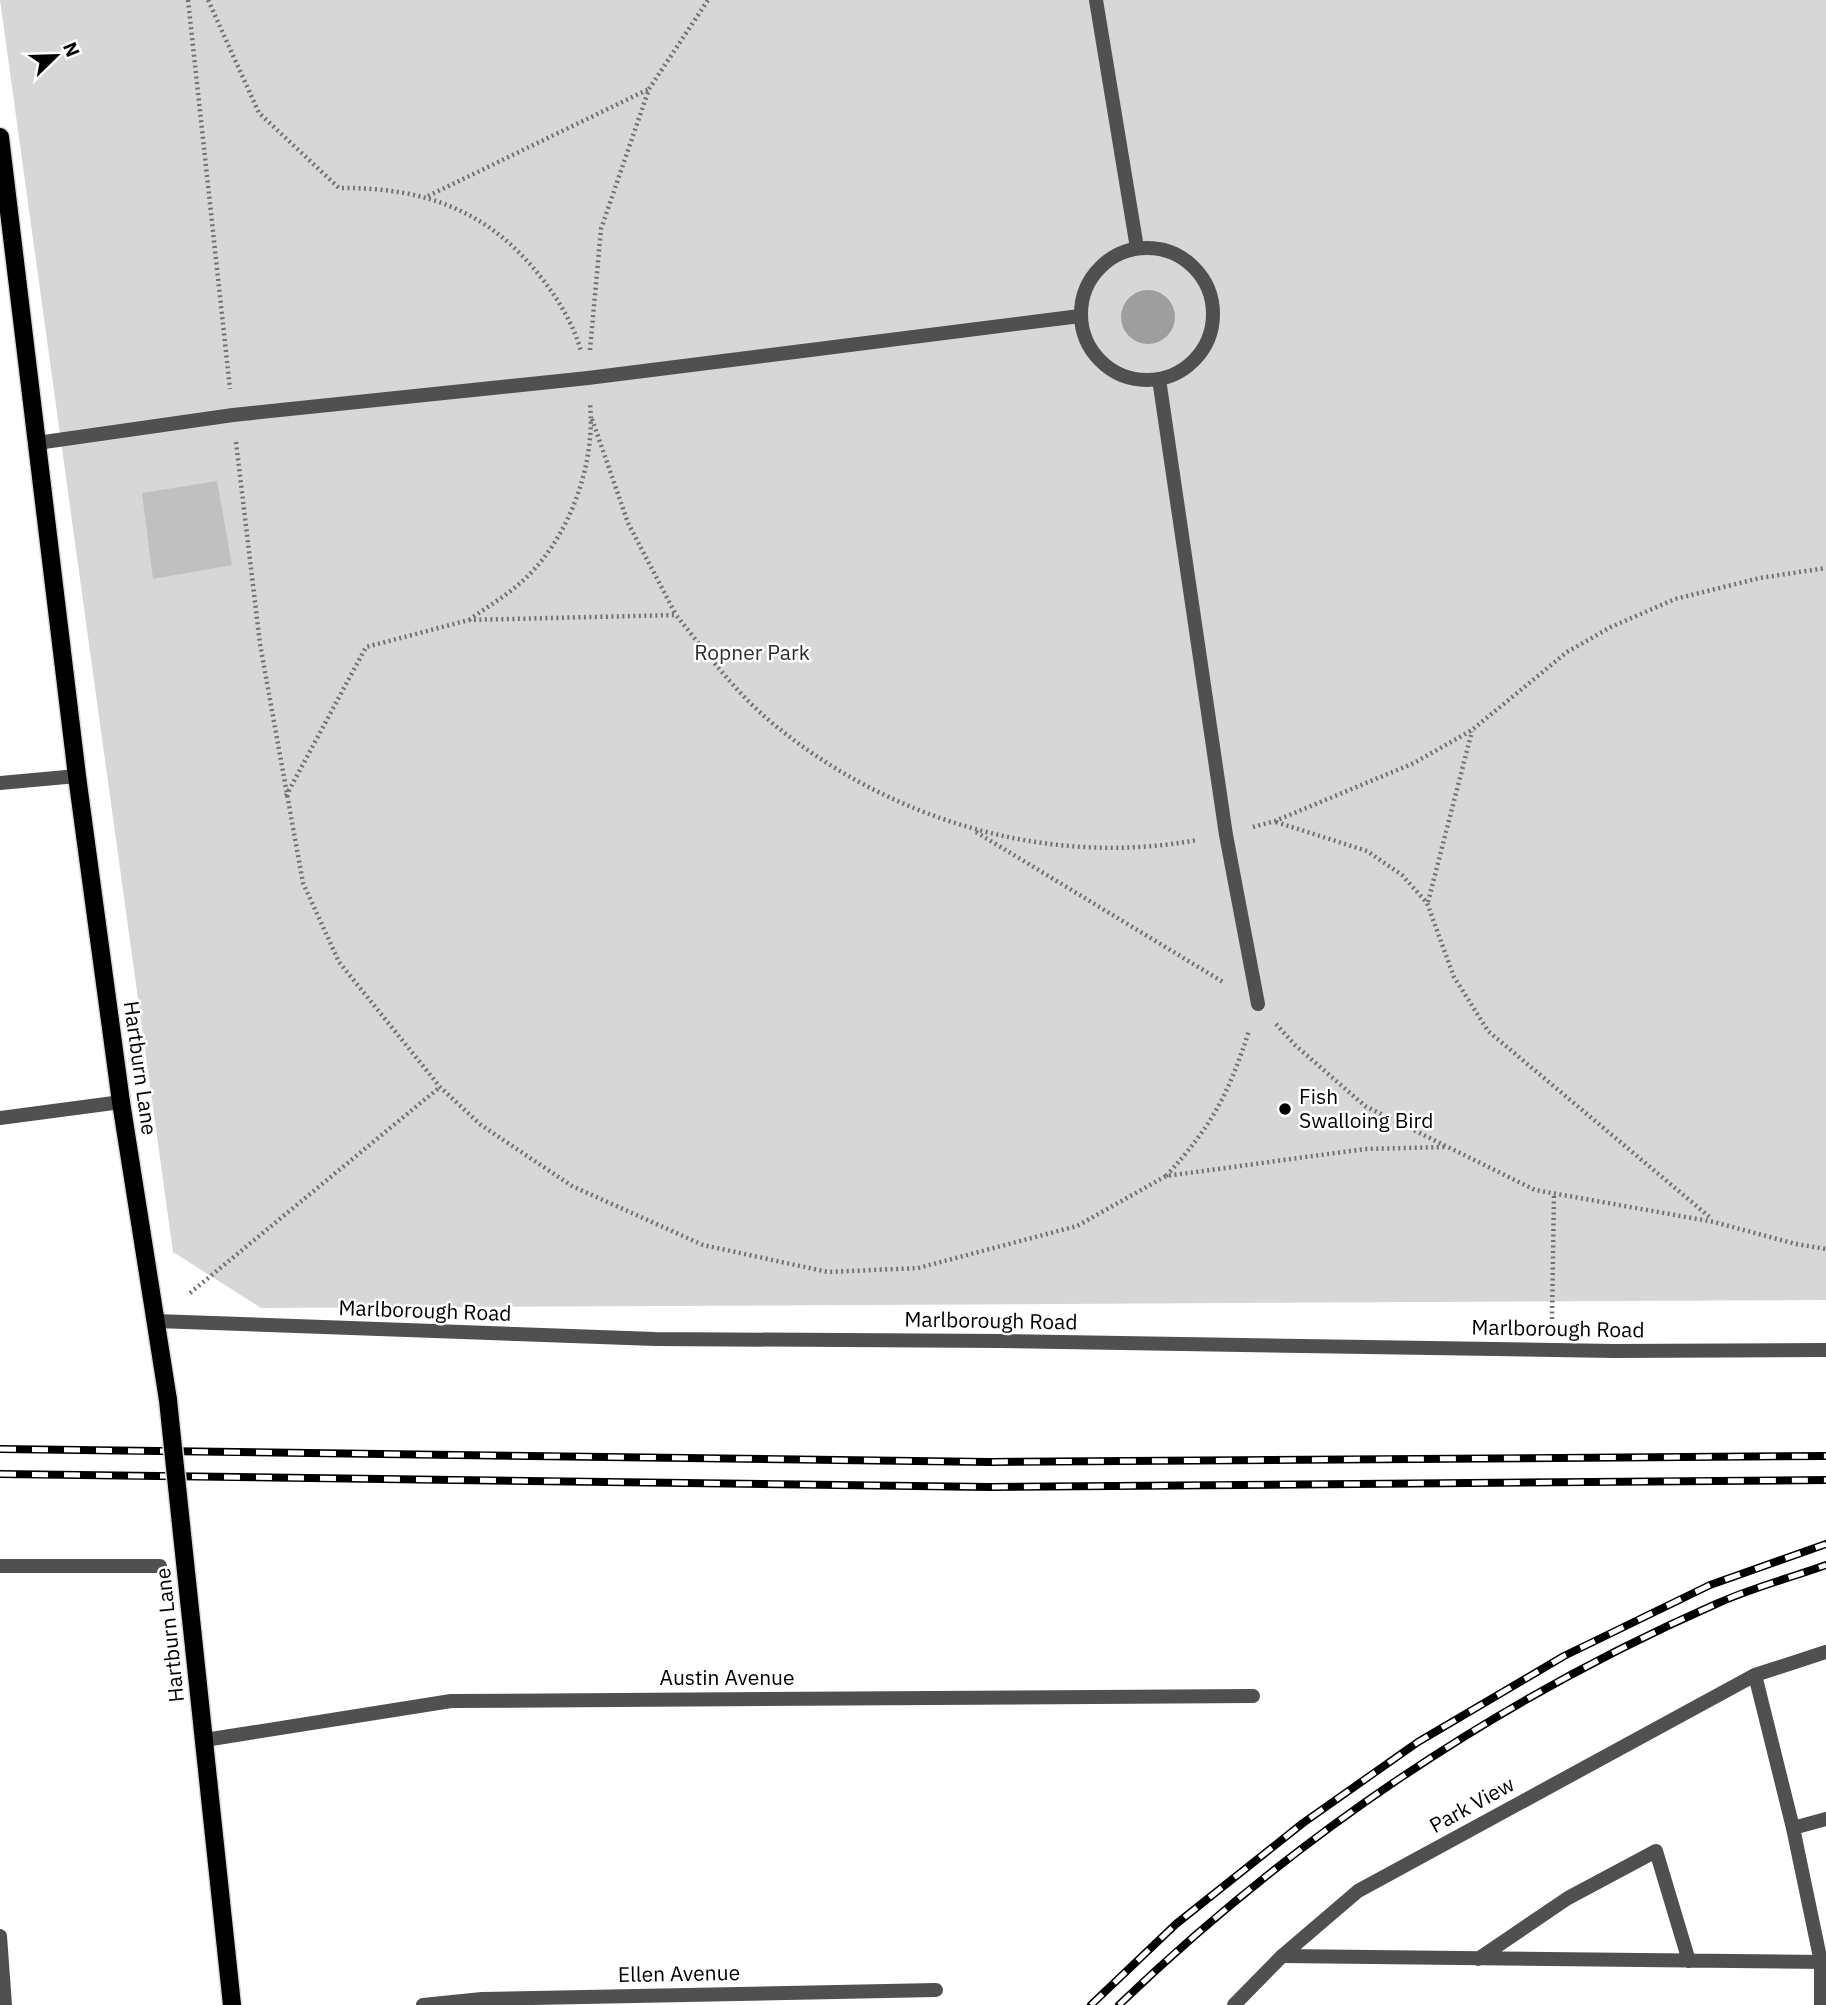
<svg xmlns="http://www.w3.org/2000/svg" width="1826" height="2005" viewBox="0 0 1826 2005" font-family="'IBM Plex Sans',sans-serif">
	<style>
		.green { fill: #d7d7d7 }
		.water { fill: #9e9e9e }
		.building { fill: #c0c0c0 }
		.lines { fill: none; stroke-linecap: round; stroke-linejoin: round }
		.primary-casing { stroke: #dbdbdb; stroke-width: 21 }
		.path { stroke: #727272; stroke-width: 4.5; stroke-dasharray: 2 3.5; stroke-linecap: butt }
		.lane { stroke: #505050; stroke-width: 14 }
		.street { stroke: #505050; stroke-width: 14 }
		.primary { stroke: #000; stroke-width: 18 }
		.rail-casing { stroke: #000; stroke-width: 8 }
		.rail { stroke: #fff; stroke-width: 5; stroke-dasharray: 16; stroke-linecap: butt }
		.primary-bridge-casing { stroke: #dbdbdb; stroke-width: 21; stroke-linecap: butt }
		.primary-bridge { stroke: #000; stroke-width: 18 }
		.poi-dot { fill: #000; stroke: #fff; stroke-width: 2.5 }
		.labels { text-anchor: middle; stroke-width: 5; stroke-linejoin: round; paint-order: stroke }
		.park-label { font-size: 21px; fill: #2e2e2e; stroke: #fff }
		.street-label { font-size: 21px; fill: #000; stroke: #fff }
		.poi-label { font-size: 21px; fill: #000; stroke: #fff; text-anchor: start }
	</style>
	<rect width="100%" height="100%" fill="#fff"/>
	<path class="green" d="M0,0H1826V1300L261,1308L173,1252Z"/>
	<path class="water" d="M1121 317a27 27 0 1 1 54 0a27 27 0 1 1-54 0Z"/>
	<path class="building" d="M217,481L232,565L153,579L142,493Z"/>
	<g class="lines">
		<defs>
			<path id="primary" d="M0,137L77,776L121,1102L168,1400
				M182,1534L232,2005"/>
		</defs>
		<use href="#primary" class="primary-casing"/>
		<path class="path" d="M188,0L230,389
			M208,0L259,113L339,188C422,187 487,209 540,276C558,299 573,323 581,351
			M428,196L649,89
			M590,350L601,229L649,89L708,0
			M592,419L628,523L676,615
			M236,442L260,644L303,883L339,962L440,1087L481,1125L572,1186L703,1245L828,1272L918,1268L1077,1226L1166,1176L1365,1149L1447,1147
			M469,620C485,608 503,598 518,585C567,544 596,467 590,404
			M286,796L366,647L469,620L676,615C706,652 734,691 771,722C887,819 1047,868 1197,840
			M1276,822L1367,851L1402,875L1427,903L1454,977L1488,1031L1712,1219
			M1253,827L1275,821L1414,763L1472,730L1567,652L1611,627L1675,599L1760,578L1826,568
			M976,832L1223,982
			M1428,902L1472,731
			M1276,1024L1295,1045L1365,1106L1535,1190L1714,1222L1796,1244L1826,1249
			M1166,1176C1212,1126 1228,1095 1249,1031
			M190,1293L440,1087
			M1552,1319L1554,1193"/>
		<path class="lane" d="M1096,0L1137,248
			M1081 314a66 66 0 1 1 132 0a66 66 0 1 1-132 0Z
			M1159,379L1226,835L1258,1004
			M37,443L233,415L588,378L1080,316
			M0,1566H160
			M1793,1828L1826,1819
			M0,1936L5,2005
			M1282,1956L1826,1962
			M1478,1959L1568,1898L1656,1851L1689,1961"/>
		<path class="street" d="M0,783L77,776
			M0,1118L121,1102
			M156,1321L655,1339L1000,1341L1614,1351L1826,1350
			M1755,1675L1793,1828L1821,1962V2005
			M205,1740L451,1701L1253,1696
			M423,2005L482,1999L936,1990
			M1234,2005L1282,1956L1358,1891L1755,1675L1826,1652"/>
		<use href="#primary" class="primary"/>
		<defs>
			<path id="rail" d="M0,1449L990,1462L1826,1456
				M0,1474L990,1487L1826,1480
				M1091,2005L1176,1924L1303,1823L1418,1742L1564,1656L1710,1585L1826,1544
				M1119,2005C1293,1838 1495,1701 1716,1604C1751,1588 1790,1578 1826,1565"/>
		</defs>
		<use href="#rail" class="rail-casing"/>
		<use href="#rail" class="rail"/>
		<defs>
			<path id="primary-bridge" d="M168,1400L182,1534"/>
		</defs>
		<use href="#primary-bridge" class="primary-bridge-casing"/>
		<use href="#primary-bridge" class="primary-bridge"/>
	</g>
	<circle class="poi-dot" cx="1285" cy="1109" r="7"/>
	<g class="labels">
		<g class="park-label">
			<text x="752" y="660">Ropner Park</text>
		</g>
		<g class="street-label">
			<text transform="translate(140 1068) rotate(82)" y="7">Hartburn Lane</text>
			<text transform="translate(425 1311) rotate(2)" y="7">Marlborough Road</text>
			<text transform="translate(991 1321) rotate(1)" y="7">Marlborough Road</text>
			<text transform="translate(1558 1329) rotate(1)" y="7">Marlborough Road</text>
			<text transform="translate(170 1635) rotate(-96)" y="7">Hartburn Lane</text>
			<text x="727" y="1685">Austin Avenue</text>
			<text transform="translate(1472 1805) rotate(-29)" y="7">Park View</text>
			<text transform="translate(679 1974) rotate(-1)" y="7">Ellen Avenue</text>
		</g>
		<g class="poi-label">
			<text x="1299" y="1104">Fish<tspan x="1299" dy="24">Swalloing Bird</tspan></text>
		</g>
	</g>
	<g transform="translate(56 56) rotate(67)" stroke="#ffffff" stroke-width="5" paint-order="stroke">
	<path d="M0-5L12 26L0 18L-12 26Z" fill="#000000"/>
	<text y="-10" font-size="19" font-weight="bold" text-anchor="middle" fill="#000000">N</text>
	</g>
</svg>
